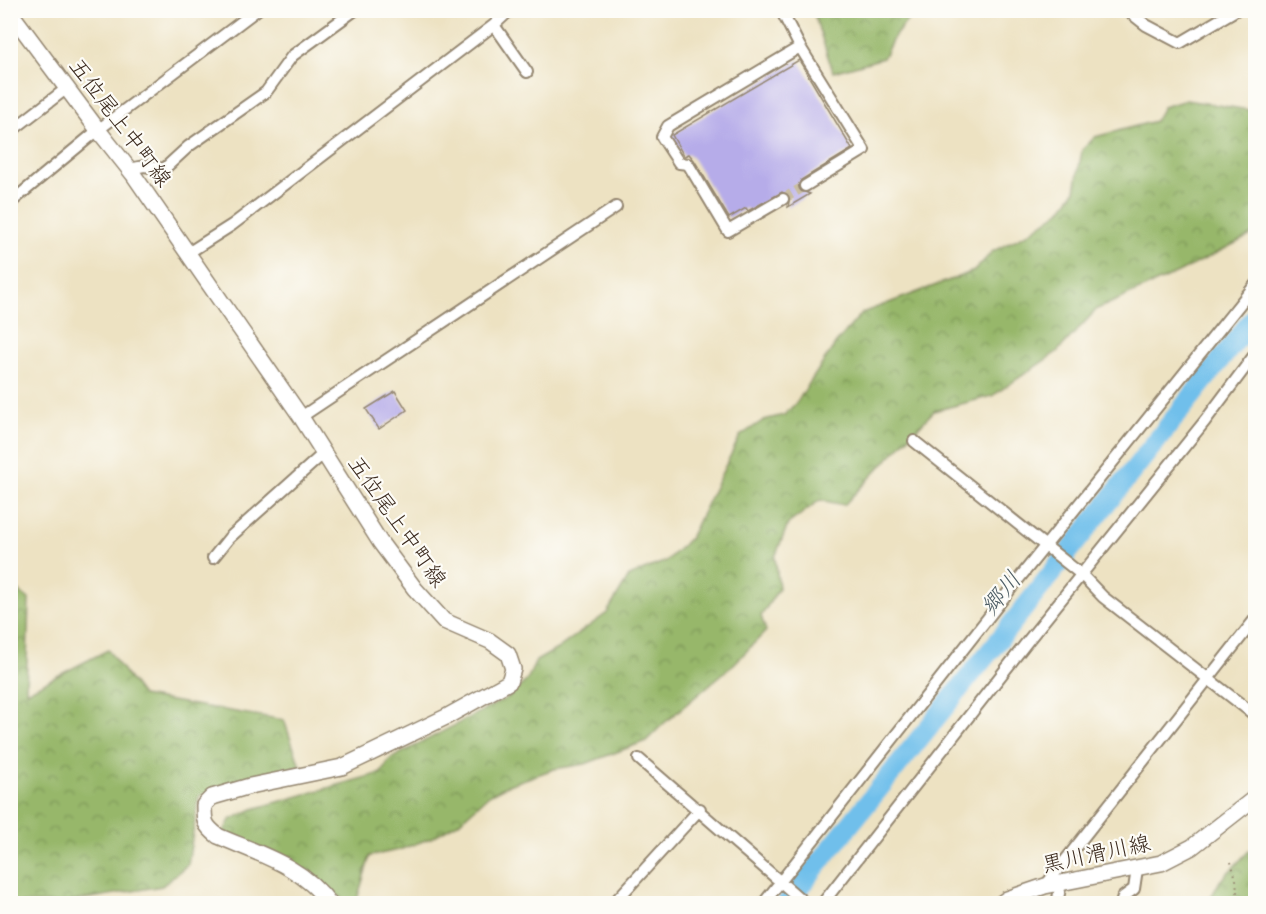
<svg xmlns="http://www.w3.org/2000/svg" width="1266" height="914" viewBox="0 0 1266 914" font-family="Dekko,'Klee One',sans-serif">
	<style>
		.forest { fill: url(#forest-crowns); stroke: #697044; stroke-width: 1.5 }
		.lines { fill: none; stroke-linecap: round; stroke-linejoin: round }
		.river { stroke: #70bfeb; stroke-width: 20 }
		.building { fill: #b6ace9 }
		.minor-tunnel { stroke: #c9bda1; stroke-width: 10; stroke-dasharray: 10 5; stroke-linecap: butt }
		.minor-casing { stroke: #948670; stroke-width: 14 }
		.secondary-casing { stroke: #948670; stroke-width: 18 }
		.path { stroke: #948670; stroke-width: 2; stroke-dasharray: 1.5 4.5; stroke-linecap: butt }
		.minor { stroke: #fff; stroke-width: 10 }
		.secondary { stroke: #fff; stroke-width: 15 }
		.labels { text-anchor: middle; stroke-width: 4.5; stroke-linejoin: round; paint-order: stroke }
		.street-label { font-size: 22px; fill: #3b2a1e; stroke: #fdfcf7 }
		.water-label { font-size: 24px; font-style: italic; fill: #4e5e66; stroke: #fdfcf7 }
	</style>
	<defs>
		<pattern id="forest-crowns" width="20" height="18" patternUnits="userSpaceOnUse" patternTransform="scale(1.5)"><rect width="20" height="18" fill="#97b76a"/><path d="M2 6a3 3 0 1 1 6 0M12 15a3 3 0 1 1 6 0" fill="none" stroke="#7c9557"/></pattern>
	</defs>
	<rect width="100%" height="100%" fill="#fdfcf7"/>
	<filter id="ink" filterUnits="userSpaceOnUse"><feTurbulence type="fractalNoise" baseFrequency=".0167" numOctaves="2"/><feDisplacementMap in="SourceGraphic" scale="12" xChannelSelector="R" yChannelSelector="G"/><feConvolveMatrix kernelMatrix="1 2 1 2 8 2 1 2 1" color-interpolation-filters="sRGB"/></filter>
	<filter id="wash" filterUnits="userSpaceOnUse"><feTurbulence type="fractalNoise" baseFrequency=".008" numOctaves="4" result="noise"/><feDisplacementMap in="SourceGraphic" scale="24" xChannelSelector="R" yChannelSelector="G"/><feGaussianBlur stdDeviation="1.35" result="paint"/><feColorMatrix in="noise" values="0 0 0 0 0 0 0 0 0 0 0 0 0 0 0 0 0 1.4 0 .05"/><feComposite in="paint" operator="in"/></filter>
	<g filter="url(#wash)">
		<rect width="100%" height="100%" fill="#ede2c2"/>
		<path class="forest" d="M813,11V10L915,11L894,37L883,58L833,72Z
			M1186,100L1255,111V233L1178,273L1097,309L1057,352L992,396L934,411L844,505L820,500L788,524L775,557L779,588L761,616L766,631L734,664L662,725L646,741L585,764L554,769L508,785L489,795L458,823L431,838L399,850L370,856L356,903H349L300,871L223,833L230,820L253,809L381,773L390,759L509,697L527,680L536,661L557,649L607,613L629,576L666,561L690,538L740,436L764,420L784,415L797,402L836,343L862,313L974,271L993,251L1027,234L1060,211L1075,191L1082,150L1095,137L1155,121L1163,107Z
			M10,584L29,599L26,692L108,650L142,696L284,720L300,766L199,796L188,864L162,886L62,903H11Z
			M1249,851L1255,854V903H1208L1220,881Z"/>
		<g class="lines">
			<path class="river" d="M786,904L1002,636L1256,315"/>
		</g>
		<g id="blocks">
			<path class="building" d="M799,60L852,149L801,180L798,186L799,190L810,194L788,207L790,196L782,192L748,211L746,208L729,218L694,160L689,154L684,156L672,135Z
				M395,391L407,410L379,429L366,409Z"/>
		</g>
	</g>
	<g filter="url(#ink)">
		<use href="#blocks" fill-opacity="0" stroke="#948670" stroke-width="1.5"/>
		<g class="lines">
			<path class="minor-tunnel" d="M783,199L805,186"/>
			<defs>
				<path id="minor" d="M510,10L494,25L527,72
					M781,10L800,47L864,150L805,186
					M1127,10L1146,25L1180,43L1236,10
					M10,132L67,88
					M129,169L144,166L164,169L189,146L266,92L292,56L355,10
					M783,199L728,231L688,164L679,163L662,137L668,126L800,47
					M10,203L98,130L257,10
					M188,253L232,225L494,25
					M301,417L616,207
					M914,441L1082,575L1103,597L1256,716
					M213,558L229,538L324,453
					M639,759L806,904
					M1045,886L1256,618
					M613,904L700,809
					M763,904L1009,591L1256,284
					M822,904L1027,642L1205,421L1256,353
					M1057,904L1061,883
					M1121,904L1123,897L1134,889L1137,869"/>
				<path id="secondary" d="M10,12L98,130L133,174L301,417L380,542L415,589L444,621L490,641L508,654L513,669L509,682L446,717L342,767L250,786L212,797L204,805C204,822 204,825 218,836C259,854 303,866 330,904
					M1000,904L1007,899L1045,886L1161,863L1192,847L1256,797"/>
			</defs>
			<use href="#minor" class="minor-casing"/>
			<use href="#secondary" class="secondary-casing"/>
			<path class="path" d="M1231,862L1236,879L1238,904"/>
			<use href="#minor" class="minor"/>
			<use href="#secondary" class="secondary"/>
		</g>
	</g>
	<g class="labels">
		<g class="street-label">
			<text transform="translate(121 122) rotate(53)" y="8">五位尾上中町線</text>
			<text transform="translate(398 521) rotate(55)" y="8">五位尾上中町線</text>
			<text transform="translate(1096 853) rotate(-12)" y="8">黒川滑川線</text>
		</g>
		<g class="water-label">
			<text transform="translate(1001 593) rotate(-51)" y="8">郷川</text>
		</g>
	</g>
	<rect width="1266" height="914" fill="none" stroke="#fdfcf7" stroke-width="36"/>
</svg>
